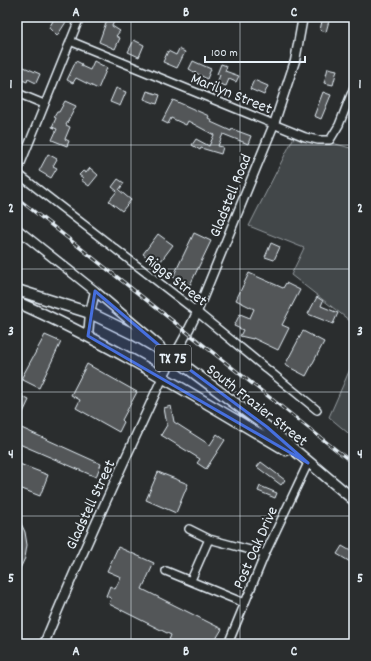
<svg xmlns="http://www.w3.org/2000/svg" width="371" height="661" viewBox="0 0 371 661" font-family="Dekko,sans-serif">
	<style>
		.green { fill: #424648; stroke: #959ca0 }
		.building { fill: #535759; stroke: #e8f1f8 }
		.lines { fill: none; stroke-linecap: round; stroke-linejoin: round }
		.minor-casing { stroke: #e8f1f8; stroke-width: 10 }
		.tertiary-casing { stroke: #e8f1f8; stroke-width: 11 }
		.primary-casing { stroke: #e8f1f8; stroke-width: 13 }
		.minor { stroke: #2a2d2e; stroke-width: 7 }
		.tertiary { stroke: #2a2d2e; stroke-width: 8 }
		.primary { stroke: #2a2d2e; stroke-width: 10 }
		.rail-casing { stroke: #e8f1f8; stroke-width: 3.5 }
		.rail { stroke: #2a2d2e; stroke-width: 2; stroke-dasharray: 6; stroke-linecap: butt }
		.marked { fill: #466fde; fill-opacity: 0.2; stroke: #466fde; stroke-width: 3; stroke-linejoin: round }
		.grid { fill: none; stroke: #e8f1f8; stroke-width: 1; stroke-opacity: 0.55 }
		.labels { text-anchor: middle; stroke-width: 4; stroke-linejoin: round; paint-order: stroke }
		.shield { fill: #2a2d2e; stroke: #afb6bb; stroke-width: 1 }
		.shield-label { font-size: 15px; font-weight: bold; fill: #e8f1f8 }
		.street-label { font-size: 16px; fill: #e8f1f8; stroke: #2a2d2e }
		.neatline { fill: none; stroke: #e8f1f8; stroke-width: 1.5 }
		.grid-label { font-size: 13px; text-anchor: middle; font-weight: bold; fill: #e8f1f8 }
	</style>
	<rect width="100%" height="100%" fill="#2a2d2e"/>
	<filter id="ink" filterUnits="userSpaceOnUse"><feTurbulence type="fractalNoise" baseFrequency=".025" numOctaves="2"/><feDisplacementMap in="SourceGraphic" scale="8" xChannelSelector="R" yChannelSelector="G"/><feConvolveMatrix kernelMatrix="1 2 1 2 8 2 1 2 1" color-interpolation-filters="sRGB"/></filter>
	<g filter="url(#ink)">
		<path class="green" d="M296,133L354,149V324L291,275L304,248L249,226Z
			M354,360V438L329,417Z"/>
		<path class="building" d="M55,17L66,22L57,36L49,28Z
			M108,17H116L112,26L120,31L116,36L120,38L115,49L99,42Z
			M323,17H330L326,32L320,30Z
			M134,40L144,45L139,57L128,52Z
			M179,49L185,52L177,68L163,62L168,51L176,55Z
			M76,61L82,64L81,66L90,70L94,61L107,68L98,89L76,78L73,83L67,80Z
			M193,61L211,69L207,79L189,69Z
			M17,64L40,74L36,83L28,79L27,82L17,78Z
			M221,64L227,66L225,71L239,76L236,82L229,79L226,86L217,83L220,75L217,74Z
			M328,68L337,70L333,85L324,83Z
			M254,80L268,86L264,95L250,89Z
			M116,88L126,92L120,106L110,102Z
			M147,91L160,95L157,104L144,99Z
			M323,92L331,95L321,119L314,116Z
			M173,100L209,116L208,118L212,120L211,122L231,131L232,129L251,136L248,144L223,134L218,146L223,147L221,154L201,148L200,150L192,145L196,139L209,146L214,135L188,121L186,125L171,118L168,124L162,121Z
			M65,101L76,106L66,125L70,127L65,139L69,141L67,146L52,140L57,129L52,127L56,118L54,117L57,112H59Z
			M48,154L57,159L53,166L57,168L51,178L39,171Z
			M90,168L98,175L89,186L81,180L83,178L79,175L83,171L86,173Z
			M118,179L124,183L119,190L131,200L122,211L109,201L117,191L112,187Z
			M194,233L211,241L190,285L173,277Z
			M158,234L173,245L158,265L143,254Z
			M271,243L280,247L274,260L265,257Z
			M249,273L283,288L286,283L300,290L282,325L289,328L278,350L253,338V339L240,336L243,330L234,326L240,314L250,318L254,309L236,300Z
			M317,297L323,301L321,306L338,313L333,324L308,314Z
			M303,331L324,342L306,376L285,365Z
			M45,335L61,342L39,388L21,379Z
			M87,364L137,392L122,420L124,422L119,432L76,408L80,400L71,395Z
			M17,394L29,400L21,417L17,415Z
			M171,406L174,422L210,445L217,434L225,440L206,469L197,463L200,459L161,435L167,425L164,408Z
			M17,426L101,464L96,477L17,443Z
			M261,462L285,480L281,485L257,467Z
			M17,463L48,475L40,496L17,487Z
			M158,472L188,484L176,513L146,500Z
			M260,486L277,493L275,498L258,491Z
			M17,515L25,532L27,545L25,558L17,575Z
			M342,546L354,553L352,563L337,554Z
			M118,547L154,563L142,589L222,629L213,644H178L169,640L171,635L109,604L111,598L106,596L110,586L115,589L121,577L107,571Z"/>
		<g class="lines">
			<defs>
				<path id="minor" d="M70,41L305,137L318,140H330L339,125L354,87
					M17,93L44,104
					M17,173L197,312L317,410
					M17,173L80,17
					M189,529L209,539L265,554
					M166,571L244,603
					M191,580L209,539
					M228,644L265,554L308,463"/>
				<path id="tertiary" d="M17,229L95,291L90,313L88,336
					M95,291L160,346
					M44,644C80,555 121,468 161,381C172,358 187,336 197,312L274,124L295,61L303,17"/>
				<path id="primary" d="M17,290L90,313L133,334L174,358L267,427L354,500
					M17,302C111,344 198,398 286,450"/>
			</defs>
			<use href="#minor" class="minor-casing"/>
			<use href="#tertiary" class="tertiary-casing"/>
			<use href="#primary" class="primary-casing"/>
			<use href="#minor" class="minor"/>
			<use href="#tertiary" class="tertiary"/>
			<use href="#primary" class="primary"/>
			<defs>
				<path id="rail" d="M17,198L354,464"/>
			</defs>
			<use href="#rail" class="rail-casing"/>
			<use href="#rail" class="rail"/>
		</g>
	</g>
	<path class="marked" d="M95,291L174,358L267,427L308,463L88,336Z"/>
	<path class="grid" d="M131,17V644M240,17V644M17,145H354M17,269H354M17,392H354M17,516H354"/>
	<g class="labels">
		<rect class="shield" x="155" y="345" width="36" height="26" rx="3"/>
		<g class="shield-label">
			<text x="173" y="363">TX 75</text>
		</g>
		<g class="street-label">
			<text transform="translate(232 92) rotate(22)" y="6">Marilyn Street</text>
			<text transform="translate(229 195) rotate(-68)" y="6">Gladstell Road</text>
			<text transform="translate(177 279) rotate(38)" y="6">Riggs Street</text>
			<text transform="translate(258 404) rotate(38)" y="6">South Frazier Street</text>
			<text transform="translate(89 504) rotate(-65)" y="6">Gladstell Street</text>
			<text transform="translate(254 547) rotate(-66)" y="6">Post Oak Drive</text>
		</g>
	</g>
	<rect width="371" height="661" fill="none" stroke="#2a2d2e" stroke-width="44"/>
	<path d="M205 56v6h100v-6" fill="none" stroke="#e8f1f8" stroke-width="2"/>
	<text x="211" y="56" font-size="12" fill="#e8f1f8" stroke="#2a2d2e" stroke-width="3" paint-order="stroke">100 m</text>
	<rect x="22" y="22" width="327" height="617" class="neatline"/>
	<g class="grid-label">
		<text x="76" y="16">A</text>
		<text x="186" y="16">B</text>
		<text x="294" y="16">C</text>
		<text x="11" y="88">1</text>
		<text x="360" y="88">1</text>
		<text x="11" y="212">2</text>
		<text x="360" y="212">2</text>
		<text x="11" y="335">3</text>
		<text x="360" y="335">3</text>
		<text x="11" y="458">4</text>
		<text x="360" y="458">4</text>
		<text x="11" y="582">5</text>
		<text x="360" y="582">5</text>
		<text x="76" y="655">A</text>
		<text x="186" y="655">B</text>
		<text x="294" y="655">C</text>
	</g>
</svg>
